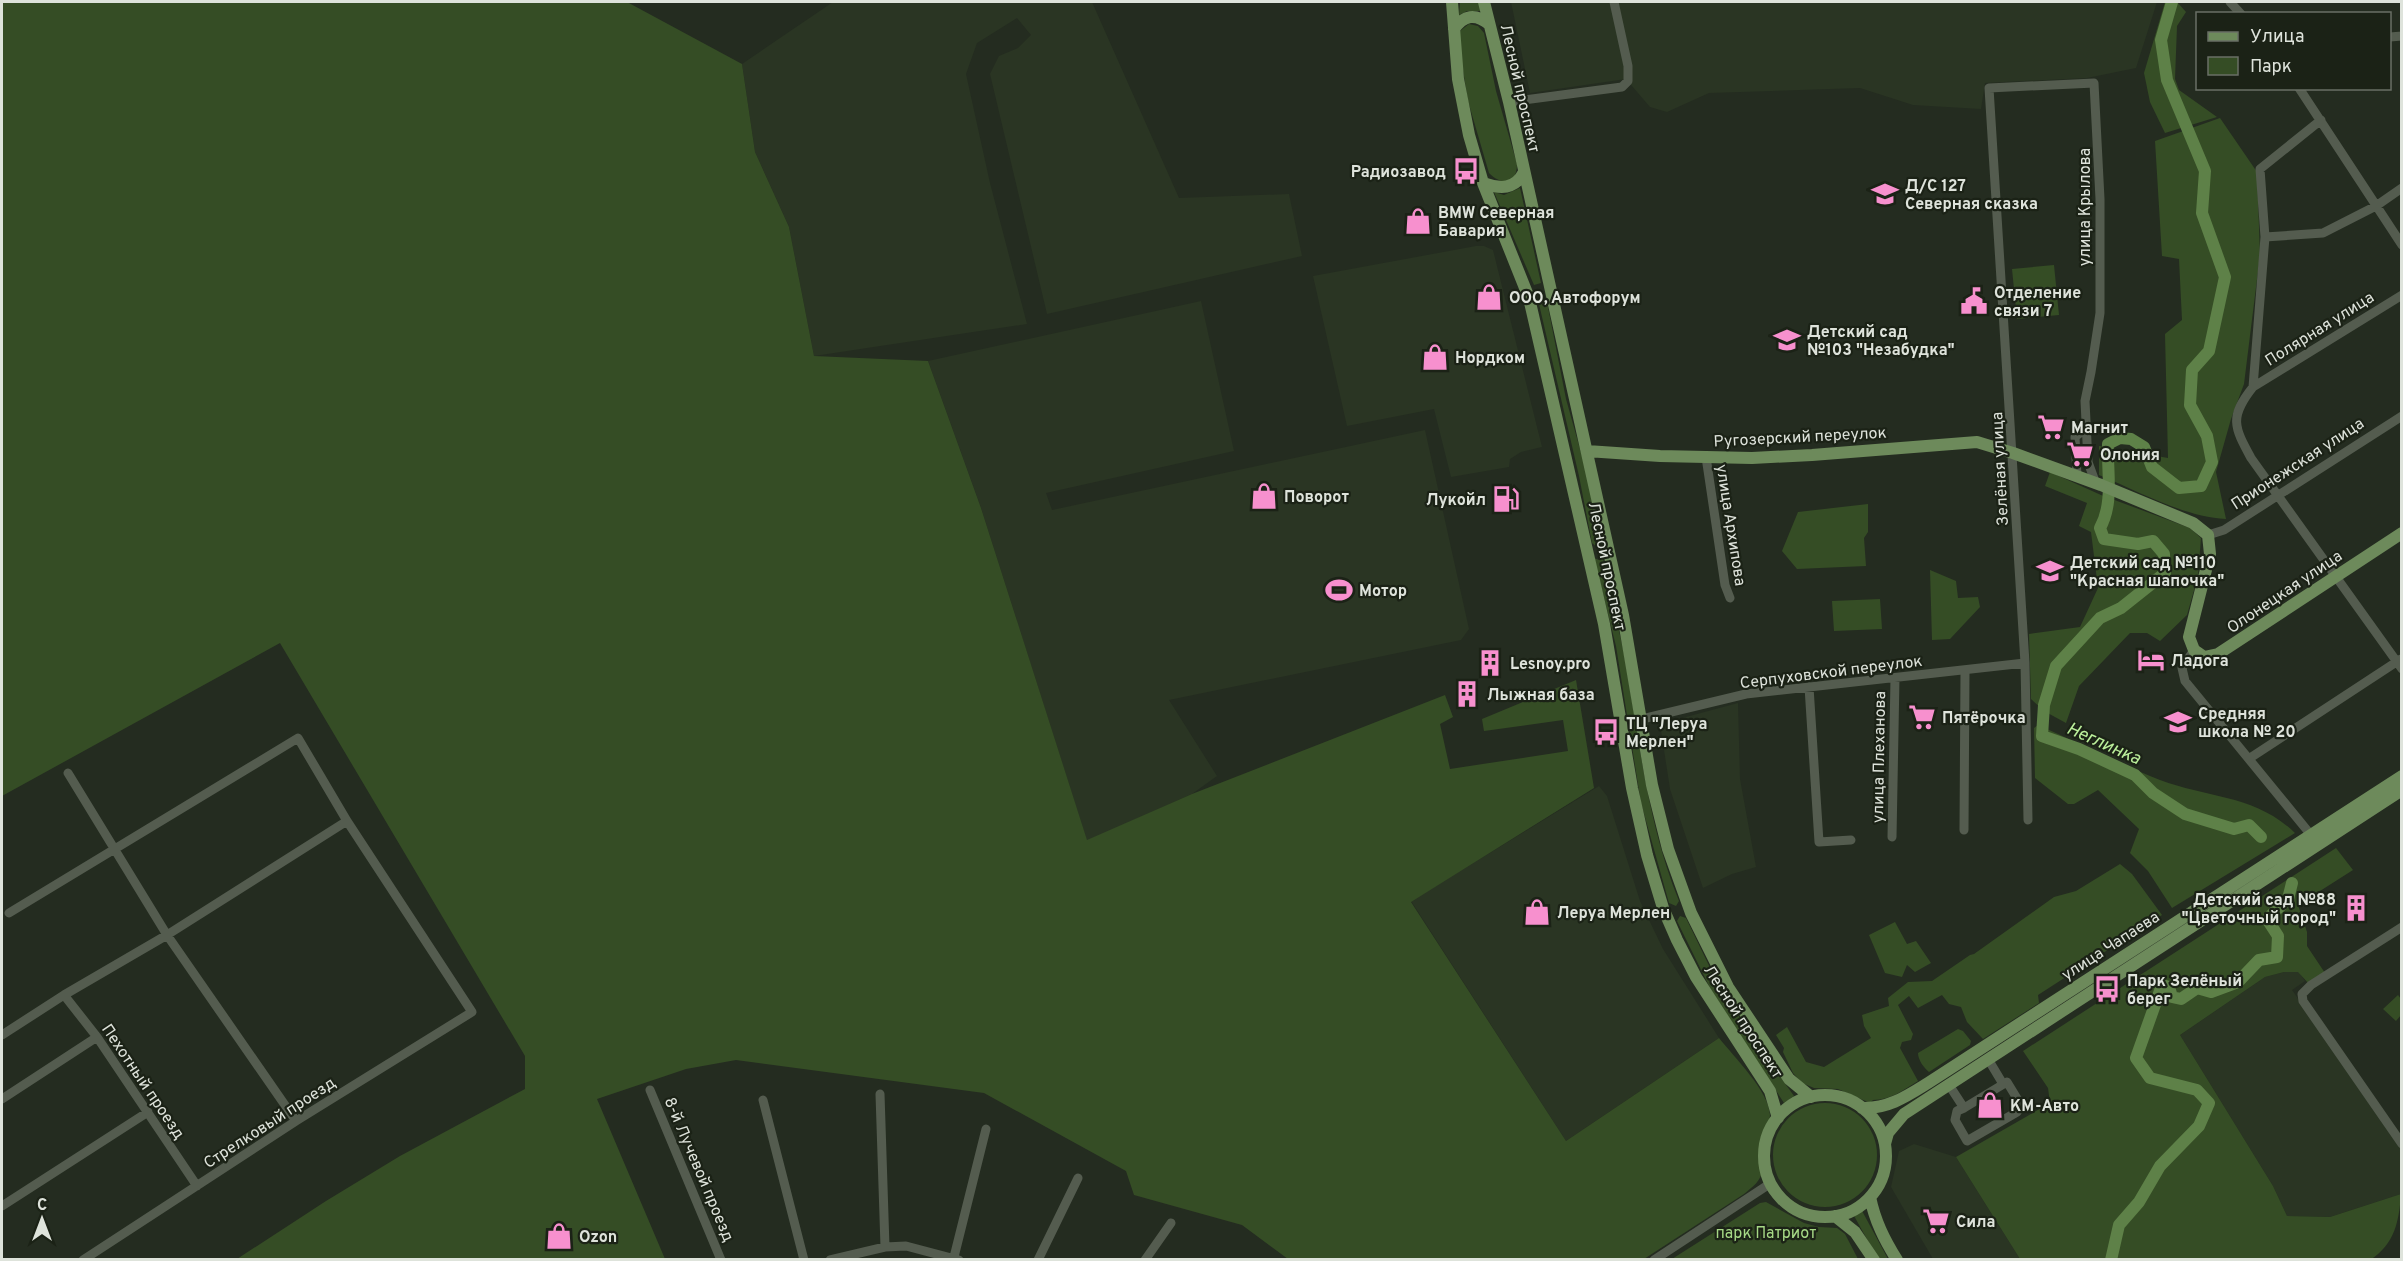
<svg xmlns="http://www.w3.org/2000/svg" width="2403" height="1261" viewBox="0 0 2403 1261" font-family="Overpass,sans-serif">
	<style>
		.built { fill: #2a3523 }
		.green { fill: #354d25 }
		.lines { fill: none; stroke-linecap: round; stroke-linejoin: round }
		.river { stroke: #5e8148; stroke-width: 12 }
		.minor { stroke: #545c4f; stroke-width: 9 }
		.major { stroke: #6d8a5b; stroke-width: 12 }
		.labels { text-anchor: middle; stroke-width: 4.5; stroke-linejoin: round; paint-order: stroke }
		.street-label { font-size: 16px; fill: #dee3db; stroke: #1b2216 }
		.poi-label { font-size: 16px; font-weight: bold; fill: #dee3db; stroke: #1b2216; text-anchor: start }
		.park-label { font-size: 16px; fill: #a6d986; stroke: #1b2216 }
		.water-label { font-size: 18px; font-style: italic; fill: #bbef9b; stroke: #1b2216 }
	</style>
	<rect width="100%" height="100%" fill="#242c20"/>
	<path class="built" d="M833,2H1092L1179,198L1289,194L1302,256L1047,314L990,74L999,56L1018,48L1031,35L1017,18L977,43L966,74L990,183L1027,324L814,356L789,227L755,152L742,64Z
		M1511,2H2157L2136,68L2087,78L1985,83L1981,109L1913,105L1860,88L1709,93L1667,112L1650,107L1626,79L1530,93Z
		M1476,246H1484L1493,250L1542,447L1521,452L1510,459L1509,467L1451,477L1434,409L1347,426L1313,276Z
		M1201,301L1234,451L1046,493L1052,510L1425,430L1469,629L1461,640L1169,700L1217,776L1192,794L1087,841L981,508L928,361Z
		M1738,703L1740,779L1756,867L1732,874L1703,888L1670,789L1660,724Z
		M1599,786L1607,796L1640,901L1663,949L1719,1038L1566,1141L1411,901Z
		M2284,972H2299L2305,981L2292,990L2401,1145V1194L2330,1217L2287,1216L2273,1186L2180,1035L2265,977Z
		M1914,1144L1956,1157L2020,1259H1933L1891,1187L1899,1151Z"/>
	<path class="green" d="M2,2H627L742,64L755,152L789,227L814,356L928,361L981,508L1087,840L1192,794L1445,695L1453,717L1440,724L1450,769L1568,751L1563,720L1484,731L1482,719L1576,680L1594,788L1411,902L1566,1141L1719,1038C1734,1057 1769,1091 1770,1115C1770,1123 1762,1140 1761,1150C1760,1157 1762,1162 1762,1169C1762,1181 1752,1187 1744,1194L1644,1259H1288L1242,1225L1134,1195L1126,1171L984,1093L736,1060L686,1069L597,1099L665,1259H237L326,1201L400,1156L525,1089V1056L280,643L2,796Z
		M1460,2H1480L1482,11H1467L1459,15Z
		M2165,2L2178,3L2186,12L2177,26L2175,79L2179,90L2217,117L2165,133L2150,102L2144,73Z
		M1469,24L1478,26L1484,33L1496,91L1517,164C1517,185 1502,186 1489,173L1468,101L1458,39L1460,31Z
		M2220,118L2257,172L2260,255L2244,384L2231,419L2216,472L2226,519C2184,517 2138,491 2099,475V446L2168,458L2165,334L2182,320L2179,259L2162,256L2155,141Z
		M1520,188L1541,283L1534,285L1494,192L1504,195Z
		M2054,265L2059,315L2017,319L2012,269Z
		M1542,299L1547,302L1566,399L1587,474L1600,542L1598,548L1592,543L1579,476L1539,304Z
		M2050,472L2101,495L2190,528L2201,538L2198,576L2187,615L2160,641L2147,633H2130L2079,686L2066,723L2044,711L2031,699L2029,634L2080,627L2098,588L2091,532L2079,526L2087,503L2045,486Z
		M1868,504V532L1864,538L1866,566L1797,569L1782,551L1798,512Z
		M1594,558L1599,560L1603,558C1609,594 1620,629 1626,665C1640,745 1648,825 1679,901L1676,906L1669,903L1641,803L1616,646Z
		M1930,570L1956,581L1958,598L1978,597L1980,607L1950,639L1932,640Z
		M1880,599L1882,629L1834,631L1832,601Z
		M2038,725C2079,743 2119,764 2160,780C2208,798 2256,795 2295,833L2172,908L2148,871L2130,853L2139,829L2098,790L2074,804H2068L2035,778L2034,728Z
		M2336,848L2353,870L2298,905L2307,932V946L2325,973L2309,984L2298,972H2284L2265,977L2180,1035L2273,1186L2287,1216L2330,1217L2401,1194C2399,1221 2395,1244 2370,1260L2020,1259L1956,1157L2050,1103L2048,1088L2023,1051Z
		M2120,864L2132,874L2162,915L2038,995L2039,1003L1983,1039L1967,1022L1961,1007L1949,1004L1942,995L1918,1008L1909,996L1898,1005L1913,1034L1911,1040L1902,1042L1900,1048L1918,1081C1903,1090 1891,1100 1873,1100L1870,1103L1838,1089L1814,1088L1802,1083L1793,1073L1783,1052L1784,1048L1776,1035L1787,1027L1806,1062L1824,1067L1871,1038L1864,1026L1862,1015L1889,1006L1888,998L1908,982L1932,981L1970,955L1974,954L2054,897L2076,891Z
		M1680,916L1686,918L1715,978L1752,1037L1794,1096L1784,1103L1710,988L1677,921Z
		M1895,922L1907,944L1916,941L1931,963L1915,972L1907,965L1902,977L1885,973L1869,935Z
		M2398,995L2401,999V1015L2396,1021L2383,1009Z
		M1958,1029L1963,1031L1971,1041L1970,1045L1929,1072C1924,1068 1918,1060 1918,1053Z
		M1773 1155a52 52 0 1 1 104 0a52 52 0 1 1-104 0Z
		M1766,1202L1804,1223L1819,1227L1837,1228L1845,1234L1858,1259H1672L1760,1203Z
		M1861,1209L1888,1259H1878L1853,1214Z"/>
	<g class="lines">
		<path class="river" d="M2172,2L2161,40L2167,80L2205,171L2202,213L2225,277L2209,351L2192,370L2190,405L2207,436L2212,462L2201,486L2179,488L2152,467L2144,447L2131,439L2120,438L2108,444C2107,472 2114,503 2100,528L2104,539L2138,544L2153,541L2164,554L2165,573L2121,608L2100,618L2056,666L2044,705L2042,736L2079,749L2135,775L2153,793L2185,814L2234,829L2249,825L2261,837
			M2111,1260L2119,1225L2139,1202L2160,1166L2199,1126L2209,1103L2197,1090L2150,1078L2136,1058L2162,985L2169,987L2172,997L2181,999L2197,988L2211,992L2238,982L2259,960L2277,957L2278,936L2267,919L2288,899L2292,883"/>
		<path class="minor" d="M2230,2L2241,14
			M2390,37L2402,36
			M2299,88L2402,245
			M1509,102L1622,87L1628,81V66L1614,2
			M2321,120L2260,169L2265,237L2253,387C2229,417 2234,427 2251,458L2402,669
			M2265,237L2323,233L2376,206L2402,188
			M2253,387L2402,295
			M1706,457L1725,585L1730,598
			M2077,476L2075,437L2086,428
			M2208,535L2224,530L2402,416
			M2194,650L2182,668L2185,681L2311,835
			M1809,687L1819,842L1851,840
			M1642,719L1746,694L2025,663
			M2250,758L2401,659
			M68,773L167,935L296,1121
			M2028,820L2025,663L1989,88L2094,83L2100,199V313L2091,372L2085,401L2088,462L2096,484
			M1964,830L1965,671
			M1892,837L1895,678
			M9,913L298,738L347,821L472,1012L296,1121L83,1260
			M2402,927L2311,985L2302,994L2303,1001L2402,1144
			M64,995L97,1037L197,1186
			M2,1035L64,995L167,935L347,821
			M1988,1059L2003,1084
			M1949,1085L1964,1108L2007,1082L2021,1105L2017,1112L1967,1141L1955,1120L1957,1111L1964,1108
			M650,1090L721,1260
			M880,1094L885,1247
			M2,1099L97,1037
			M763,1100L804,1260
			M2,1206L148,1112
			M954,1257L986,1129
			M830,1260L885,1247L906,1246L959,1260
			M1038,1260L1078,1178
			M1145,1260L1171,1223
			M1654,1260L1771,1183"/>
		<path class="major" d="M1452,2L1458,79L1469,135L1483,183L1529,298L1604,624L1632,788L1647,855L1663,908L1677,940L1696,977L1770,1091L1778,1118
			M1484,2L1509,102L1623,615L1652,785L1668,849L1691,913L1728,987L1789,1079L1811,1097
			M1454,29C1464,15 1475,13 1489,24
			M1483,183C1500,189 1515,190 1524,172
			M1587,451L1660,456L1752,458L1812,455L1977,442L2013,453L2101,485L2193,523L2208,535L2210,554L2189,637L2194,650L2204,657L2218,654L2402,533
			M1764 1156a61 61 0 1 1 122 0a61 61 0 1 1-122 0Z
			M1862,1108C1888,1109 1907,1096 1928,1083L2402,776
			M1885,1144L1888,1133L1904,1114L2402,790
			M1870,1197C1875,1221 1884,1239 1897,1260
			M1835,1216L1855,1232L1874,1260"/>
	</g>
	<defs>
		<symbol id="bus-bare" viewBox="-9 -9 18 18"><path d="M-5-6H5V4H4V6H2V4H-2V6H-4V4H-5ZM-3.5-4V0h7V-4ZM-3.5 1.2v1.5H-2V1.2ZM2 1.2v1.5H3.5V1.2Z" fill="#f790ce" stroke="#1b2216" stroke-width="2.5" paint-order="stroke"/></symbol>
		<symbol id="school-bare" viewBox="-9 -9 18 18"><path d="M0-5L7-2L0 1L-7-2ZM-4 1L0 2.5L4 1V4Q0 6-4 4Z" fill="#f790ce" stroke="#1b2216" stroke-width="2.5" paint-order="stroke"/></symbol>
		<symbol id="shop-bare" viewBox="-9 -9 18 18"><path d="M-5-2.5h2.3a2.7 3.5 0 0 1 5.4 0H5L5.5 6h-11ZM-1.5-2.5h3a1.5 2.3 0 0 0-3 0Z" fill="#f790ce" stroke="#1b2216" stroke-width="2.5" paint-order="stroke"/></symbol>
		<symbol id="civic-bare" viewBox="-9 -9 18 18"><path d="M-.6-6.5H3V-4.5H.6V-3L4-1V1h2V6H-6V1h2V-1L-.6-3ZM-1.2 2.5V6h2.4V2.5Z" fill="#f790ce" stroke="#1b2216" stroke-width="2.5" paint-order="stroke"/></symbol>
		<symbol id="supermarket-bare" viewBox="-9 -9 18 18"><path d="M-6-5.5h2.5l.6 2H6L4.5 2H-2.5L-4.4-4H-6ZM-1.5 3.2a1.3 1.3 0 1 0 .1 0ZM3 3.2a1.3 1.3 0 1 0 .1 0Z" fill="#f790ce" stroke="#1b2216" stroke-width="2.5" paint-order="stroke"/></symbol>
		<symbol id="fuel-bare" viewBox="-9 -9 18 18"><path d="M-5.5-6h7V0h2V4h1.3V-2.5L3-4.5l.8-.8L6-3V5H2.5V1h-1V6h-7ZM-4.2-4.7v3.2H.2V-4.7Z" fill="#f790ce" stroke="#1b2216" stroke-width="2.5" paint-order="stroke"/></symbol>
		<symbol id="stadium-bare" viewBox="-9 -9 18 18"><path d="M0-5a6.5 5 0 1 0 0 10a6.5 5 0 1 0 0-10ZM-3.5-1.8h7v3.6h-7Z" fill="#f790ce" stroke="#1b2216" stroke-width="2.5" paint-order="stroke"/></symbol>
		<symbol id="hotel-bare" viewBox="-9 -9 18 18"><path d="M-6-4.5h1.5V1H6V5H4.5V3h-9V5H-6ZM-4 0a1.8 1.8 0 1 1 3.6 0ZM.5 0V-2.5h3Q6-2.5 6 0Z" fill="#f790ce" stroke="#1b2216" stroke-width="2.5" paint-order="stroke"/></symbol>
		<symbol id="building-bare" viewBox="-9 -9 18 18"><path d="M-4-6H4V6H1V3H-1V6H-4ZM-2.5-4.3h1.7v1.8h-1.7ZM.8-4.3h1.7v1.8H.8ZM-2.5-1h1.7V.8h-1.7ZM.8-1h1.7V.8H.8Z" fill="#f790ce" stroke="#1b2216" stroke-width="2.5" paint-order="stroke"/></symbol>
	</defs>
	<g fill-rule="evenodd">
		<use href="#bus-bare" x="1447" y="152" width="38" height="38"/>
		<use href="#school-bare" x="1866" y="175" width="38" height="38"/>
		<use href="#shop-bare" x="1399" y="202" width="38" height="38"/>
		<use href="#shop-bare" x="1470" y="278" width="38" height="38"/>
		<use href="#civic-bare" x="1955" y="282" width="38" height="38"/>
		<use href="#school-bare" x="1768" y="321" width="38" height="38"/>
		<use href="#shop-bare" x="1416" y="338" width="38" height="38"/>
		<use href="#supermarket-bare" x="2032" y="408" width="38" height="38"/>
		<use href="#supermarket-bare" x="2061" y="435" width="38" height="38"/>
		<use href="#shop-bare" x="1245" y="477" width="38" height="38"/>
		<use href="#fuel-bare" x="1487" y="480" width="38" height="38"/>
		<use href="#school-bare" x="2031" y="552" width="38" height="38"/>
		<use href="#stadium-bare" x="1320" y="571" width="38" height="38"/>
		<use href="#hotel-bare" x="2132" y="641" width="38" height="38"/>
		<use href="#building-bare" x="1471" y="644" width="38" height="38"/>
		<use href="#building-bare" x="1448" y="675" width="38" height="38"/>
		<use href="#supermarket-bare" x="1903" y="698" width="38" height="38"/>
		<use href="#school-bare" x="2159" y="703" width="38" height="38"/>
		<use href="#bus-bare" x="1587" y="713" width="38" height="38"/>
		<use href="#building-bare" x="2337" y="889" width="38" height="38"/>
		<use href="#shop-bare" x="1518" y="893" width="38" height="38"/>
		<use href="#bus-bare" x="2088" y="970" width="38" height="38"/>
		<use href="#shop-bare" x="1971" y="1086" width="38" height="38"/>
		<use href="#supermarket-bare" x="1917" y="1202" width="38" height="38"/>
		<use href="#shop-bare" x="540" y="1217" width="38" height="38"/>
	</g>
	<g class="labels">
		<g class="street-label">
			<text transform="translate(1521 88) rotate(77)" y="6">Лесной проспект</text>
			<text transform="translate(2084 207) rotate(-90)" y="6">улица Крылова</text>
			<text transform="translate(2319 328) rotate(-32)" y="6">Полярная улица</text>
			<text transform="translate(1800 436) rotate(-3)" y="6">Ругозерский переулок</text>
			<text transform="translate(2297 463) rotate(-33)" y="6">Прионежская улица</text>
			<text transform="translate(1999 469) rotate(-93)" y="6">Зелёная улица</text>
			<text transform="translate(1732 525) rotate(81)" y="6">улица Архипова</text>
			<text transform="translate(1608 566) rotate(78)" y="6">Лесной проспект</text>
			<text transform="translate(2284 591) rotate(-34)" y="6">Олонецкая улица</text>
			<text transform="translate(1831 671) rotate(-7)" y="6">Серпуховской переулок</text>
			<text transform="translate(1878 757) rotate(-89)" y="6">улица Плеханова</text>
			<text transform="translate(2110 945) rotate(-33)" y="6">улица Чапаева</text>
			<text transform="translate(1744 1021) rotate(57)" y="6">Лесной проспект</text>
			<text transform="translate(144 1081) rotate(56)" y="6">Пехотный проезд</text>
			<text transform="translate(269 1122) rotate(-33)" y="6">Стрелковый проезд</text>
			<text transform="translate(700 1169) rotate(67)" y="6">8-й Лучевой проезд</text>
		</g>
		<g class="poi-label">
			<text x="1446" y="177" text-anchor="end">Радиозавод</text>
			<text x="1905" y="191">Д/С 127<tspan x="1905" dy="18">Северная сказка</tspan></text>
			<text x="1438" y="218">BMW Северная<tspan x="1438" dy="18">Бавария</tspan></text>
			<text x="1994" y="298">Отделение<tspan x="1994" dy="18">связи 7</tspan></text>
			<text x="1509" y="303">ООО, Автофорум</text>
			<text x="1807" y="337">Детский сад<tspan x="1807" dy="18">№103 "Незабудка"</tspan></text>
			<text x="1455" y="363">Нордком</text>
			<text x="2071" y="433">Магнит</text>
			<text x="2100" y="460">Олония</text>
			<text x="1284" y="502">Поворот</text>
			<text x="1486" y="505" text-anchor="end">Лукойл</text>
			<text x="2070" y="568">Детский сад №110<tspan x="2070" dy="18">"Красная шапочка"</tspan></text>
			<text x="1359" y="596">Мотор</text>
			<text x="2171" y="666">Ладога</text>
			<text x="1510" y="669">Lesnoy.pro</text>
			<text x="1487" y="700">Лыжная база</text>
			<text x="2198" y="719">Средняя<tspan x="2198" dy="18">школа № 20</tspan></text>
			<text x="1942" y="723">Пятёрочка</text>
			<text x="1626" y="729">ТЦ "Леруа<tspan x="1626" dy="18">Мерлен"</tspan></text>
			<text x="2336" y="905" text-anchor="end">Детский сад №88<tspan x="2336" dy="18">"Цветочный город"</tspan></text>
			<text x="1557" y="918">Леруа Мерлен</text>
			<text x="2127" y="986">Парк Зелёный<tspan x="2127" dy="18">берег</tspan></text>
			<text x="2010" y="1111">КМ-Авто</text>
			<text x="1956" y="1227">Сила</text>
			<text x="579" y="1242">Ozon</text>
		</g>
		<g class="park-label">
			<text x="1766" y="1238">парк Патриот</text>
		</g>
		<g class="water-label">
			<text transform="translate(2104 743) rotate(24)" y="6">Неглинка</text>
		</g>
	</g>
	<rect width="2403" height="1261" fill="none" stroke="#dee3db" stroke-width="6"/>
	<rect x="2196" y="12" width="195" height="78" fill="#1b2216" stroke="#696f65" stroke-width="1.5"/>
	<rect x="2208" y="32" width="30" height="9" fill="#6d8a5b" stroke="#696f65" stroke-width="1.5"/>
	<text x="2250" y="42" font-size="18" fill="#dee3db">Улица</text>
	<rect x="2208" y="57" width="30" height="18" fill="#354d25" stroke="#696f65" stroke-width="1.5"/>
	<text x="2250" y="72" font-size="18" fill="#dee3db">Парк</text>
	<g transform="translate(42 1219)" stroke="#1b2216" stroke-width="4.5" paint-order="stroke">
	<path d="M0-4.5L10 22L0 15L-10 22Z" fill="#dee3db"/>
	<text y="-9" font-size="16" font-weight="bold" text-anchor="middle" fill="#dee3db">С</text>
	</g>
</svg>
